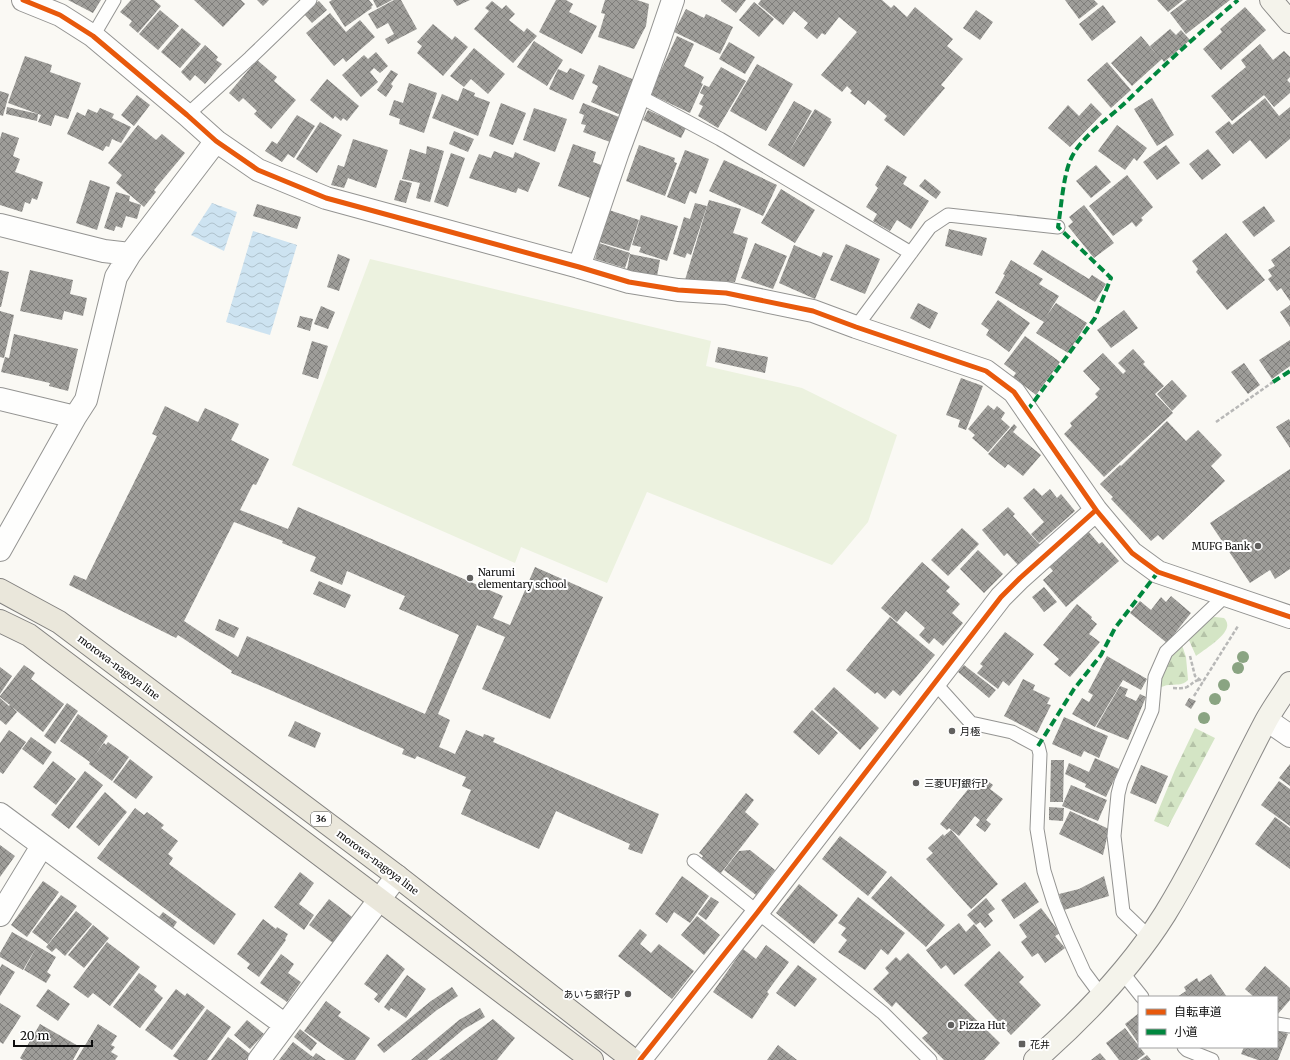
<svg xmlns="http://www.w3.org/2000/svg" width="1290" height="1060" viewBox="0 0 1290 1060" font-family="Merriweather,'Noto Sans JP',serif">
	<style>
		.forest { fill: url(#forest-firs) }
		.pitch { fill: #ecf2df }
		.water { fill: url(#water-waves) }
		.building { fill: url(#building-cross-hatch); fill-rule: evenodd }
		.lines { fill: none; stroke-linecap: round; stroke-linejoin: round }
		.lane-casing { stroke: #949492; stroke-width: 15 }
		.street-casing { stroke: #949492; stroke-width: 24 }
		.secondary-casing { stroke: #8b8a88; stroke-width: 24 }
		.primary-casing { stroke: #82817f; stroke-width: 24 }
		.path { stroke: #b8b8b7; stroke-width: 2.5; stroke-dasharray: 4 2; stroke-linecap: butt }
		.lane { stroke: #fefefd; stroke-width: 13 }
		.street { stroke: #fefefd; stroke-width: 22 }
		.secondary { stroke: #f4f3eb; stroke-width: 22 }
		.primary { stroke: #eae7db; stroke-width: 22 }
		.quiet { stroke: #00873e; stroke-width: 4; stroke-dasharray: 8 4; stroke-linecap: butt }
		.cycleway-casing { stroke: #fff; stroke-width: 8 }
		.cycleway { stroke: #e8590c; stroke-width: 5 }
		.tree { fill: #8aa482 }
		.poi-dot { fill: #61605e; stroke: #fff; stroke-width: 1.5 }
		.labels { text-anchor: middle; stroke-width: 4; stroke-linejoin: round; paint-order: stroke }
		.shield { fill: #fff; stroke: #565656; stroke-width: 1 }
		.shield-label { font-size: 9px; font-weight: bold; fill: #0e0e0e }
		.poi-label { font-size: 10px; fill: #0e0e0e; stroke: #fff; text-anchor: start }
		.street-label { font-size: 10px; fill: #0e0e0e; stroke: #fff }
	</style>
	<defs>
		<pattern id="forest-firs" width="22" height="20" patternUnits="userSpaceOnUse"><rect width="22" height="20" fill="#d4e5c5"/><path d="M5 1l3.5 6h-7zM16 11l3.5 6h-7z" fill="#b5c3a8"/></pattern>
		<pattern id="water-waves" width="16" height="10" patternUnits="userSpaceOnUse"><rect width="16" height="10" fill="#cde3f1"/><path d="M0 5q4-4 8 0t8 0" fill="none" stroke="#afc2cd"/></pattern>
		<pattern id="building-cross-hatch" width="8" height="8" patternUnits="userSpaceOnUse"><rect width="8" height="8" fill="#9e9d99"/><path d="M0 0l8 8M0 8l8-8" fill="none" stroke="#7f7e7b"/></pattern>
	</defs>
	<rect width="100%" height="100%" fill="#faf9f4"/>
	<path class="forest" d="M1215,617L1224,618C1226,620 1228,623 1227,627C1225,637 1204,650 1196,656L1188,638L1210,618Z
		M1182,645L1186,657L1188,680C1182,686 1176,684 1169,685C1165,685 1162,687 1159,688C1158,669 1169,658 1182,645Z
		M1195,728L1215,738L1168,827L1154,821L1175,770Z"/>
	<path class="pitch" d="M370,259L711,341L706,366L802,388L897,435L868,522L832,565L647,492L607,583L521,547L515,563L292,465Z"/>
	<path class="water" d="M212,203L237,212L224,251L191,235Z
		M253,231L297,245L270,335L226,322Z"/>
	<path class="building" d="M68,0H101L93,13Z
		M131,0H154L161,6L138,33L129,25L132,21L120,12Z
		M194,0H241L245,4L223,27Z
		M257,0H269L263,6Z
		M332,0H369L373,5L371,7L372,8L345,27L329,2Z
		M373,0H392L377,8Z
		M394,0H401L417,29L388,44L385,39L394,34L388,23L377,29L368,14Z
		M453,0H470L457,6Z
		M556,0H566L573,4L569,12L597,26L582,54L539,32Z
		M605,0H637L649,4L646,26L634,49L598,37L605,14L601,13Z
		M721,0H746L736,13L721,1Z
		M761,0H882L891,8L894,5L907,17L915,7L953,39L947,46L963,59L941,85L945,88L904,136L884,120L887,116L868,100L865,105L850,93L852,91L847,86L842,92L821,75L857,32L839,17L825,35L822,33L817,39L804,28L808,23L794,11L783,25L758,4Z
		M1065,0H1094L1098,4L1079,19Z
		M1157,0H1183L1168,12Z
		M1187,0H1230L1186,34L1170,13Z
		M319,1L327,10L312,23L304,14Z
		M492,1L502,9L506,5L515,14L509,20L524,32L527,28L537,36L513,63L474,29L489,11L485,8Z
		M754,2L774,19L759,37L739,20Z
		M1103,5L1116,22L1092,41L1079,24Z
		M1245,7L1266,30L1221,70L1203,49L1222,32L1220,29Z
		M686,9L704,18L706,14L733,27L720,54L674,32Z
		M160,10L179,26L158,50L139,34Z
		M976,10L993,22L980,40L963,28Z
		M330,13L346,32L360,20L375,37L346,62L343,58L334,66L306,33Z
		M433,24L452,40L455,36L468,47L443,76L417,53L422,46L417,42Z
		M182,28L201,44L180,68L161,52Z
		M1170,29L1176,35L1181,30L1190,40L1164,62L1162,59L1132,86L1111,63L1141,36L1158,56L1150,46Z
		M677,36L694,44L684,66L704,77L701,83L703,84L690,113L650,94Z
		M534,41L563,60L547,86L517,67Z
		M729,42L755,57L745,74L719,59Z
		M1260,44L1273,60L1284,51L1290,57V77L1287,80L1290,83V93L1274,107L1264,95L1232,121L1211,96L1246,67L1241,60Z
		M205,45L218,57L216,60L222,64L205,84L195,75L190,81L181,72Z
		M474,48L505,74L488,94L471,79L464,87L450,76Z
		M376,52L388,66L380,73L374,68L370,72L378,82L361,97L342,75L364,55L368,59Z
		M25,56L52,65L50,72L81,83L68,119L55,115L51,126L38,122L41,115L8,103Z
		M257,60L277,77L274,81L296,100L271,129L254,114L257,111L243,98L239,102L229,93Z
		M1107,62L1131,90L1111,108L1087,80Z
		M757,64L793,84L766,131L730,111Z
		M599,65L637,81L623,116L591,102L598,86L592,83Z
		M721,67L746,81L718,128L698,116L703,106L699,104L704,95L700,93L704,85L709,87Z
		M570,68L585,75L573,100L549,89L558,69L567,73Z
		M391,70L398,74L391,84L393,86L386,97L377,90Z
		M327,79L359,106L347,121L343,118L341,121L335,116L333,119L310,100Z
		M409,83L437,93L424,133L399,124L400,119L389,115L394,100L403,103Z
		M463,88L475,93L474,96L490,102L478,136L432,118L442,94L458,101Z
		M0,91L9,94L3,116L0,115Z
		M137,95L150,105L134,126L121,115Z
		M1152,98L1174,135L1157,146L1134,109Z
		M1265,98L1279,116L1290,107V139L1266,159L1250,140L1233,154L1215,132L1229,121L1232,125Z
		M794,101L812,111L789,152L815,109L831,119L830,121L832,122L804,167L768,145Z
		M501,103L526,113L513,145L489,136Z
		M583,103L619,117L610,142L583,132L586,125L581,124L584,115L579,113Z
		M1091,103L1102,114L1070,147L1048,128L1068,105L1079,116Z
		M7,107L38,114L37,121L6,114Z
		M100,108L114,114L112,118L131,127L121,143L112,139L109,147L106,146L103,151L67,134L77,112L85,116L88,109L97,113Z
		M534,108L567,119L555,152L523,140Z
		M648,110L686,128L681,138L643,120Z
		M297,115L315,126L294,158L288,154L282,162L265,151L272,141L277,144Z
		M320,122L342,135L317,173L296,159Z
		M138,125L156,140L162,134L185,153L154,190L156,192L144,207L116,183L122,175L108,163Z
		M1117,125L1147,148L1137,161L1134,158L1125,170L1098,151Z
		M454,131L474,139L468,152L449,144Z
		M2,132L19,138L13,156L20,159L15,172L43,182L37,200L32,198L30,204L25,202L22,212L0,205V139Z
		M353,139L388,150L376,188L348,178L344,188L331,185L338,165L344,167Z
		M573,144L596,152L593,162L604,166L593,199L558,186Z
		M639,145L675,158L674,162L677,163L665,196L626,181Z
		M1166,145L1180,163L1157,180L1143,162Z
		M427,146L444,151L430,202L416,198L420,183L402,179L410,149L426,154Z
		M1208,149L1221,165L1202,180L1189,164Z
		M685,150L709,159L696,194L690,191L685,204L667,197Z
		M494,151L513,158L515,152L540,163L528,192L518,188L516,193L469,178L479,154L491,158Z
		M451,153L465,158L448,207L434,202Z
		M724,160L777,185L763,216L709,191Z
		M887,165L907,177L903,184L929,201L911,229L897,220L890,231L873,221L877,214L866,207L878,188L875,185Z
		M1096,165L1111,182L1091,198L1076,181Z
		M1127,175L1153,207L1141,218L1143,220L1136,227L1132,222L1113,236L1089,206Z
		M925,179L941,192L936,199L919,186Z
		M90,180L110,187L97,230L76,223Z
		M400,180L412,183L406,203L394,200Z
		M781,189L815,210L795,243L761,223Z
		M116,192L130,196L129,201L141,205L137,219L126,216L122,228L116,226L114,231L104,228Z
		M709,200L741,209L733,233L748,238L735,282L685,280Z
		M695,203L707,206L691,255L687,253L685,258L673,254L684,217L690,219Z
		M257,204L301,217L297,229L253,216Z
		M1084,205L1114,243L1094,258L1068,226L1073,222L1069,217Z
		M1264,206L1275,221L1254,237L1242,222Z
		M606,209L639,220L629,251L596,241Z
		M641,215L678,226L667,261L639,252L641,247L632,245Z
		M949,229L987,238L982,256L945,246Z
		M1226,233L1265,280L1227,310L1196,272L1198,269L1192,261Z
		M599,243L630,253L625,268L595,259Z
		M755,243L787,256L773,289L741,278Z
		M846,244L880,259L865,294L830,280Z
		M794,245L821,257L823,252L833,256L815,299L779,283Z
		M1290,246V301L1281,288L1277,291L1268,279L1272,276L1268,270L1275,266L1271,260Z
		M1042,250L1089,279L1092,275L1106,284L1095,302L1033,264Z
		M338,254L350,259L339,291L327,287Z
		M630,254L660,260L657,276L627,270Z
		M1011,260L1043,279L1039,284L1059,296L1047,315L1056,303L1087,323L1068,353L1036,333L1044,322L995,293L1005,275L1003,274Z
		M0,270L9,272L1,307H0Z
		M30,270L73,280L70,294L87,298L83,316L64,311L62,320L20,311Z
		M998,300L1030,323L1009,352L986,335L989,330L981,324Z
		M918,303L938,313L930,329L910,318Z
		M1290,305V327L1280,312Z
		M321,306L335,312L328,329L314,324Z
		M1124,310L1138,328L1111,348L1097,330Z
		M0,311L14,315L4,358L0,357Z
		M300,316L313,319L310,331L297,327Z
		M14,334L78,349L68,391L49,386L50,383L1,372L5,357L9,358Z
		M1025,336L1060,362L1036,395L1013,377L1016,373L1004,364Z
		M1290,340V366L1272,379L1259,360Z
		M312,341L328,346L318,379L302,374Z
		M718,347L768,357L765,373L715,362Z
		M1133,349L1145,362L1143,364L1164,386L1155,394L1173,413L1104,477L1064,434L1072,426L1070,423L1098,397L1095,394L1100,389L1083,371L1103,353L1123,374L1126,371L1118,363Z
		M1244,363L1260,385L1248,394L1231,372Z
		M961,378L983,386L966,430L958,427L960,420L946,415Z
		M1172,380L1187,396L1172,411L1157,394Z
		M988,405L994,410L997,406L1005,413L1001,419L1010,427L988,452L972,438L975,435L968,429Z
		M165,406L198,422L205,408L239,424L231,440L269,459L256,485L253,484L240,510L288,529L298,507L503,596L493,618L510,625L535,567L603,597L550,719L482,689L505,637L477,625L438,714L450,720L439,747L455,754L466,730L483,737L484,734L495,738L493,742L659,814L642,854L628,849L630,844L556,811L539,849L461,814L471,790L462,786L466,777L417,756L415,759L402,754L404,749L231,673L232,671L178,635L176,638L69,585L74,575L86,580L157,436L152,434ZM234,522L283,541L282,543L316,557L310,571L342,585L347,571L405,596L399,609L459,635L425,714L247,636L238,657L184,621Z
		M1289,419L1290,421V448L1276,427Z
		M1167,421L1186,441L1198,430L1222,455L1211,466L1225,481L1163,540L1158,535L1151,541L1111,499L1113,497L1100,484L1120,465L1121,466Z
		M1014,424L1017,427L1013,432L1041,455L1023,476L1008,464L1005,468L988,454Z
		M1290,469V569L1275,579L1270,570L1250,583L1210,523Z
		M1034,488L1042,496L1050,489L1057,498L1061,494L1075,511L1039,543L1031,534L1044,522L1023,498Z
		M1008,507L1015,514L1013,516L1041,546L1022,564L1021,562L1018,565L1007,553L1004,556L982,530Z
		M962,528L979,544L948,576L931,560Z
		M1088,531L1099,544L1102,542L1119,561L1066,607L1043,580L1053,571L1048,565Z
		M978,550L1003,574L984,593L960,569Z
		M922,562L950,587L946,591L960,604L952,613L963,623L943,646L934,638L929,644L919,635L925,628L906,611L897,622L881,608Z
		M319,581L351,595L345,608L313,594Z
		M1044,587L1057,602L1044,612L1032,597Z
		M1171,596L1191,613L1167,643L1130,613L1140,601L1151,610L1161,597L1166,602Z
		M1077,604L1092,617L1091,619L1097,624L1089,634L1100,642L1070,677L1054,664L1059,659L1043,645Z
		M890,617L935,655L900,696L893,690L885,699L877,692L875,694L846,670Z
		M219,619L239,628L234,638L215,630Z
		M1005,632L1034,654L1009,686L1003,681L998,689L977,673L983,666L980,664Z
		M1107,656L1147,679L1141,690L1123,680L1095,727L1072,714L1082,698L1089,702L1093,695L1088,692Z
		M24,665L35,673L31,679L64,704L43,732L12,707L17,712L6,725L0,720V698L9,706L10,705L0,697V696Z
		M964,665L996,690L989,698L958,672Z
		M0,667L12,676L0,694Z
		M1023,679L1035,685L1033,690L1050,698L1047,704L1051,705L1037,733L1004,716Z
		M1120,686L1128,689L1125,696L1136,701L1140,694L1146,697L1128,740L1096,727Z
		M834,687L879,728L860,750L814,709Z
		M1189,698L1196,701L1191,709L1185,705Z
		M67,703L78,711L55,744L44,736Z
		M812,710L838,733L819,755L793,732Z
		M78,714L108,736L95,755L104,743L106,745L108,742L129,757L112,781L89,764L90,762L60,741Z
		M1064,717L1108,736L1099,758L1084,751L1081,757L1052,744Z
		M295,721L321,733L315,748L288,736Z
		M9,730L26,742L3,774L0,772V743Z
		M31,737L52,752L43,765L22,749Z
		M1095,758L1119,769L1106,797L1085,787L1086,784L1065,774L1069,763L1089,772Z
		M130,759L153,777L136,799L113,782Z
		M1051,760H1064L1063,802H1050Z
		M53,761L76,779L56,805L33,787Z
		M1290,764V786L1279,778Z
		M1141,765L1168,776L1156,804L1130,793Z
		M85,771L103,785L69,829L51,815Z
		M978,777L982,780L984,778L993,785L990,789L1003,799L986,820L991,824L985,832L976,825L980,820L975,816L959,836L949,828L947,830L940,824Z
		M1279,781L1290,789V826L1261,805Z
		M1071,785L1107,800L1098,821L1062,806Z
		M105,792L127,812L99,846L76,827Z
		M746,793L754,800L745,812L759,824L721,873L701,859L703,856L699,853Z
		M1049,807L1064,808L1063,821L1049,820Z
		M135,808L144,815L147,812L164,825L161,828L178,841L168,854L173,858L169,864L236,914L214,945L97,858Z
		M1070,811L1109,829L1103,855L1059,834Z
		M1275,817L1290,828V869L1255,844Z
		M951,830L998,884L971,909L926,859L933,853L928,848L943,834L944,836Z
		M840,836L887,872L868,896L822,859Z
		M0,845L15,856L0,877Z
		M750,850L775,870L756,895L724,870L739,851Z
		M300,872L314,883L299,904L314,915L304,930L274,907Z
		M682,876L709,896L690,923L674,912L667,923L655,914Z
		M891,876L945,925L926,947L871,898Z
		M1104,876L1109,896L1064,910L1059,894L1079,889Z
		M43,881L59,892L27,937L11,925Z
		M1025,882L1039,902L1014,919L1001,900Z
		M799,884L838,915L814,944L776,913Z
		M61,895L77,906L48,944L32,932Z
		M711,897L719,902L706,920L698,914Z
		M858,897L905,933L888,955L881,949L865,970L838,952L847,940L841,935L846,928L838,923Z
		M986,898L995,909L988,914L993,921L985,928L980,922L976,925L967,915Z
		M329,899L352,917L333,943L309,925Z
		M1041,908L1060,933L1055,936L1065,948L1045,963L1038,953L1032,957L1021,942L1027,937L1019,925Z
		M76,911L92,924L65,956L56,948L52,952L46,947Z
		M163,912L177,922L173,928L159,917Z
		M697,916L720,935L704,955L681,935Z
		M263,919L276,929L277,927L288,934L285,939L286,940L259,977L247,968L250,964L237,954Z
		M959,923L966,932L974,924L991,945L954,975L946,965L941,969L926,950Z
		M93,925L109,938L84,968L68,955Z
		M640,929L647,935L640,944L651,953L659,944L694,971L672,999L618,956Z
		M12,932L37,946L23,970L0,957V953Z
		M107,942L140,967L110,1006L93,993L88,998L73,987Z
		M766,945L789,962L767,992L769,994L752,1019L713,992L743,949L756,959Z
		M37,946L56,957L47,972L51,975L46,983L24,970Z
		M999,951L1024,977L1019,982L1041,1005L1011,1035L964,985Z
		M908,953L1000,1043L984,1060H944L922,1038L928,1033L896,1002L892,1007L873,989L889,973L885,968L896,957L900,961Z
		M281,954L294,964L288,973L301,982L287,1002L260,983Z
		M387,954L405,969L379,1003L374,999L378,994L364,984Z
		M2,964L15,972L0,996V968Z
		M798,965L817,979L795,1007L776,993Z
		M1265,966L1290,988V1000L1277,1015V997H1254L1245,989Z
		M139,973L157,986L154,990L163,998L140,1028L113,1007Z
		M1211,974L1227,997H1177L1186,991L1184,987L1197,978L1199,982Z
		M407,975L426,989L406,1018L391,1008L389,1011L384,1007Z
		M452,987L458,996L437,1010L384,1053L377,1045L431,1001Z
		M48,989L70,1004L58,1021L36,1006Z
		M176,989L185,996L187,993L205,1007L172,1050L145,1030Z
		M326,1001L341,1012L338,1016L370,1038L355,1060H345L304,1031Z
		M0,1003L21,1016L3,1044L0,1042Z
		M480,1008L485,1017L464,1029L427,1060H411L459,1020Z
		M207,1009L231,1027L207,1060H179L173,1056Z
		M1139,1013V1044L1125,1024Z
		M493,1019L515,1038L497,1060H439Z
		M247,1020L264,1034L250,1049L234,1035Z
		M40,1024L80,1047L73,1060H23L20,1058Z
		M98,1024L117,1036L111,1045L115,1047L111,1052L118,1056L115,1060H76Z
		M1125,1028L1145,1054L1137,1060H1119L1106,1043Z
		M300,1029L317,1043L311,1051L294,1037Z
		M1277,1030L1288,1034L1278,1060H1258L1241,1054L1244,1047H1277Z
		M228,1037L250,1054L246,1060H211Z
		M293,1042L313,1057L316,1053L326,1060H279Z
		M778,1045L797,1060H767Z
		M1100,1053L1106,1060H1091Z
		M1147,1055L1151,1060H1140Z"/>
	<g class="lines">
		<defs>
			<path id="lane" d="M93,36L114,0
				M639,96L720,139L911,253
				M187,115L250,58L310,0
				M856,327L930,227L948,215L1058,227
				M934,682L971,723L1012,732L1038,746L1040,754L1037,829L1044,871L1054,903L1066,932L1084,972L1101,995
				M694,861L883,1013L930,1060
				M1149,937L1123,912L1114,836L1118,794L1121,782L1152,710L1155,677L1166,652L1225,596
				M1122,972L1142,997
				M1277,1024L1290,1026
				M1184,1047L1187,1050L1212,1060"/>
			<path id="street" d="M23,0L60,15L93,36L187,115L216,141L258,170L326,198L579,267L629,282L678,290L726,293L813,311L856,327L986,371L1014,392L1096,510L1132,553L1158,572L1290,617
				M0,225L104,251L130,254
				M579,267L618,152L658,44L673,0
				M0,399L75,417
				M0,550L75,417L86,400L116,277L130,254L216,141
				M1267,720L1290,736
				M0,814L285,1025
				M0,915L42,846
				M259,1060L397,876
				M640,1060L757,913L1001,597L1020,578L1096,510"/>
			<path id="secondary" d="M1271,0L1290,22
				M1035,1060C1083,1018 1131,968 1165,914C1203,852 1232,785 1266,721C1273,708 1282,696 1290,683"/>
			<path id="primary" d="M0,590L59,622L397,876L633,1060
				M0,621L29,635L592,1060"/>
		</defs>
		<use href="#lane" class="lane-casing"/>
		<use href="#street" class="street-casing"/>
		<use href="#secondary" class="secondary-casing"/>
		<use href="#primary" class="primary-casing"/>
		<path class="path" d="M1216,422L1273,382
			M1190,656L1195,676L1203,682
			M1173,688C1178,688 1183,689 1187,687C1192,684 1194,681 1199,680
			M1194,696L1238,626"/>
		<use href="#lane" class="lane"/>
		<use href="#street" class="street"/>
		<use href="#secondary" class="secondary"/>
		<use href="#primary" class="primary"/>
		<path class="quiet" d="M1273,382L1290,371
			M1027,411L1095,318L1111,278L1058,227C1061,209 1063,178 1070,161C1079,138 1108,119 1126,102C1162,67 1199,33 1238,0
			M1038,746L1074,689L1101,655L1115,628L1158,572"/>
		<defs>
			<path id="cycleway" d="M23,0L60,15L93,36L187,115L216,141L258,170L326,198L579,267L629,282L678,290L726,293L813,311L856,327L986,371L1014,392L1096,510L1132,553L1158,572L1290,617
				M640,1060L757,913L1001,597L1020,578L1096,510"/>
		</defs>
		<use href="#cycleway" class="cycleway-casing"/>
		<use href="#cycleway" class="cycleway"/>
	</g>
	<g class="tree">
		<circle cx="1243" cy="657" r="6"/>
		<circle cx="1238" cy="668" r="6"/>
		<circle cx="1224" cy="685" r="6"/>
		<circle cx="1215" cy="699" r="6"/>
		<circle cx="1204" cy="718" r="6"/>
	</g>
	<g class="poi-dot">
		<circle cx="1258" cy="546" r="4"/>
		<circle cx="470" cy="578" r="4"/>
		<circle cx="952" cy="731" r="4"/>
		<circle cx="916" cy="783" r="4"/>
		<circle cx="628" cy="994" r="4"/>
		<circle cx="951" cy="1025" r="4"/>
		<rect x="1018" y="1040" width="8" height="8" rx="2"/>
	</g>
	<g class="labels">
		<rect class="shield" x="311" y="812" width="20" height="14" rx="3"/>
		<g class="shield-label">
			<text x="321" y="822">36</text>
		</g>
		<g class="poi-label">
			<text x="1250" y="550" text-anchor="end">MUFG Bank</text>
			<text x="478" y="576">Narumi<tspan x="478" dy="12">elementary school</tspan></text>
			<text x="960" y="735">月極</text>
			<text x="924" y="787">三菱UFJ銀行P</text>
			<text x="620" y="998" text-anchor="end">あいち銀行P</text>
			<text x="959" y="1029">Pizza Hut</text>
			<text x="1030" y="1048">花井</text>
		</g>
		<g class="street-label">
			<text transform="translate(119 667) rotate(37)" y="4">morowa-nagoya line</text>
			<text transform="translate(378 862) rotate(37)" y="4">morowa-nagoya line</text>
		</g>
	</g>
	<rect x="1138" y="996" width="140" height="52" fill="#ffffff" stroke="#9f9f9f"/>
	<rect x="1146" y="1009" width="20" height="6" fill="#e8590c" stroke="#9f9f9f"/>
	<text x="1174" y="1016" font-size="12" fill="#0e0e0e">自転車道</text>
	<rect x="1146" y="1029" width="20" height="6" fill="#00873e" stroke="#9f9f9f"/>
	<text x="1174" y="1036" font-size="12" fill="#0e0e0e">小道</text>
	<path d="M14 1040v6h78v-6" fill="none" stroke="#0e0e0e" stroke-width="2"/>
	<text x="20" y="1040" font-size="12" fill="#0e0e0e" stroke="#ffffff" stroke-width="3" paint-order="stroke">20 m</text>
</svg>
